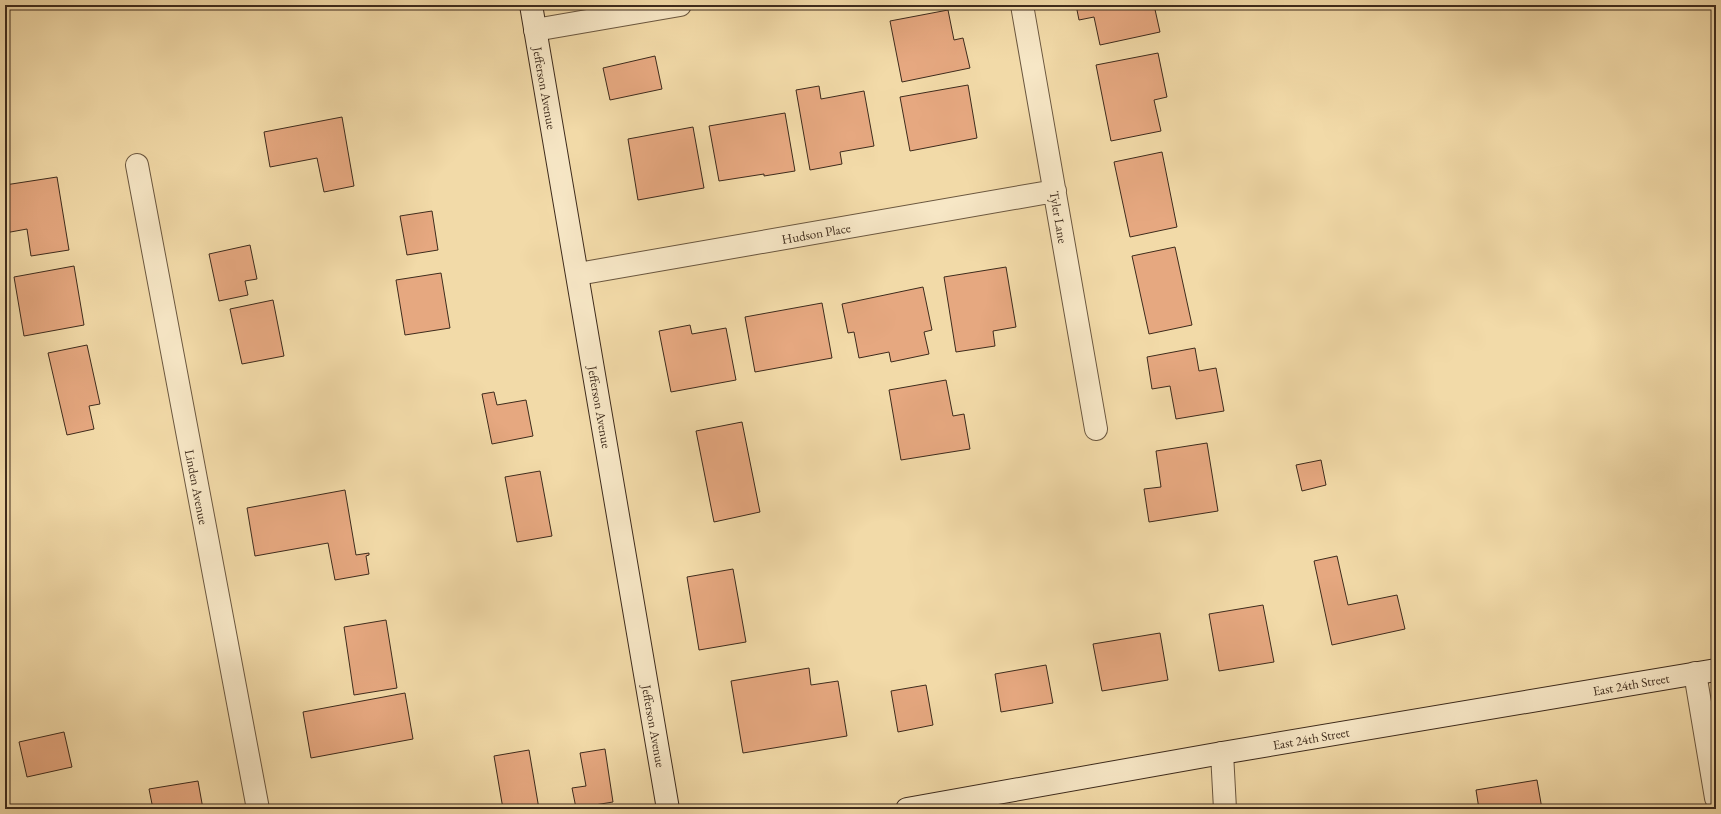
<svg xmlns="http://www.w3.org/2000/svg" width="1721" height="814" viewBox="0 0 1721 814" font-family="'EB Garamond',serif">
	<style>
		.building { fill: #e6a880; stroke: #3e2b1c }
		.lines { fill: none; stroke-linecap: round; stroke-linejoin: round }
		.street-casing { stroke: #6b573f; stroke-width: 24 }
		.secondary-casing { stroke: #3e2b1c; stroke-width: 24 }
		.street { stroke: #f7e7c6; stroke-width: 22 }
		.secondary { stroke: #f7e7c6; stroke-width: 22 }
		.labels { text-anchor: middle; stroke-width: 4; stroke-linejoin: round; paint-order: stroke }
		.street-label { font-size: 13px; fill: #3e2b1c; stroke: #f7e7c6 }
	</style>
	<rect width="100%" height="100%" fill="#f2daa8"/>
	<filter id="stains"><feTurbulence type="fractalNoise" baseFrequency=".005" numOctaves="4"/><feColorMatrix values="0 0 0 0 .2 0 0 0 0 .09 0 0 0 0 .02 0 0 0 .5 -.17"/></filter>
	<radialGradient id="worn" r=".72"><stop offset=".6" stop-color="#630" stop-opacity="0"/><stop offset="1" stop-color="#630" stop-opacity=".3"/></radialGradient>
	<path class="building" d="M1076,5H1154L1160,32L1100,45L1094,17L1079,20Z
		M948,10L954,40L963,38L970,68L902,82L890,21Z
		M1158,53L1167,97L1154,100L1161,131L1111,141L1096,65Z
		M655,56L662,89L610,100L603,68Z
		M968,85L977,138L910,151L900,97Z
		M819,86L821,99L864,91L874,146L840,152L842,164L810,170L796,90Z
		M785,113L795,171L764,176V174L719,181L709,126Z
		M342,117L354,186L324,192L317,158L270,167L264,132Z
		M693,127L704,188L638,200L628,139Z
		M1162,152L1177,227L1130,237L1114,162Z
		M57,177L69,250L31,256L27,229L5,233V185Z
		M432,211L438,250L407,255L400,216Z
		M250,245L257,279L245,281L248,295L219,301L209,254Z
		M1175,247L1192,325L1149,334L1132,256Z
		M74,266L84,325L24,336L14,277Z
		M1006,267L1016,327L993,331L995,346L956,352L944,277Z
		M441,273L450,328L405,335L396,280Z
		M923,287L932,330L924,332L929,354L891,362L889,352L859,358L854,332L848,333L842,304Z
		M273,300L284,356L242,364L230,309Z
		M822,303L832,358L755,372L745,317Z
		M690,325L692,334L726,328L736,380L671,392L659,331Z
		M87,345L100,404L89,406L94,429L67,435L48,353Z
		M1195,348L1199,371L1216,368L1224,411L1176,419L1170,386L1152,389L1147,357Z
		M946,380L953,416L964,414L970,449L901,460L889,390Z
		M494,392L497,405L526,400L533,436L492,444L482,394Z
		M742,422L760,512L714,522L696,431Z
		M1207,443L1218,511L1149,522L1144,489L1161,487L1156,451Z
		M1321,460L1326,485L1302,491L1296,465Z
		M540,471L552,536L517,542L505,477Z
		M345,490L356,555L369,553V555L366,556L369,574L335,580L328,543L255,556L247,508Z
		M1337,556L1348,605L1397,595L1405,629L1332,645L1314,561Z
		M733,569L746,642L699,650L687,577Z
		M1263,605L1274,662L1219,671L1209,614Z
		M386,620L397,688L354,695L344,627Z
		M1160,633L1168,680L1102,691L1093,644Z
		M1046,665L1053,703L1001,712L995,674Z
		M809,668L811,685L838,681L847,736L743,753L731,681Z
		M926,685L933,725L898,732L891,691Z
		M405,693L413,739L311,758L303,712Z
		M64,732L72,767L27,777L19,742Z
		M605,749L613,802L576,808L572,788L586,786L580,753Z
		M529,750L539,809H503L494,756Z
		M1537,780L1542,809H1479L1476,790Z
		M198,781L203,809H153L149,789Z"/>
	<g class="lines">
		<defs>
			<path id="street" d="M1022,5L1096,429
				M535,30L680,5
				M137,165L258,809
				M578,274L1055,191
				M1695,673L1716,798
				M1222,753L1225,809"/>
			<path id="secondary" d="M531,5L668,809
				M907,809L1222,753L1716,670"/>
		</defs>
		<use href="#street" class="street-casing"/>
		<use href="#secondary" class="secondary-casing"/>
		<use href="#street" class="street"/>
		<use href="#secondary" class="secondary"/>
	</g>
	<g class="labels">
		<g class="street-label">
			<text transform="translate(545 88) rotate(80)" y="5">Jefferson Avenue</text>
			<text transform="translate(1059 217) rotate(80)" y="5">Tyler Lane</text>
			<text transform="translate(816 233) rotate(-10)" y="5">Hudson Place</text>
			<text transform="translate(600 407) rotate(80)" y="5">Jefferson Avenue</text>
			<text transform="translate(197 487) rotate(79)" y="5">Linden Avenue</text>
			<text transform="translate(1631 684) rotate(-10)" y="5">East 24th Street</text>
			<text transform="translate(654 726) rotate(80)" y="5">Jefferson Avenue</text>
			<text transform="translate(1311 738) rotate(-10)" y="5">East 24th Street</text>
		</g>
	</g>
	<rect width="1721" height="814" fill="none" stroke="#f2daa8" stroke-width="20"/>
	<rect x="6" y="6" width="1709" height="802" fill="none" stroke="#3e2b1c" stroke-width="2"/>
	<rect x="10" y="10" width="1701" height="794" fill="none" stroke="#3e2b1c"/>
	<rect width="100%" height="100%" filter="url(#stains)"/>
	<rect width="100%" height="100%" fill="url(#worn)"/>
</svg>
